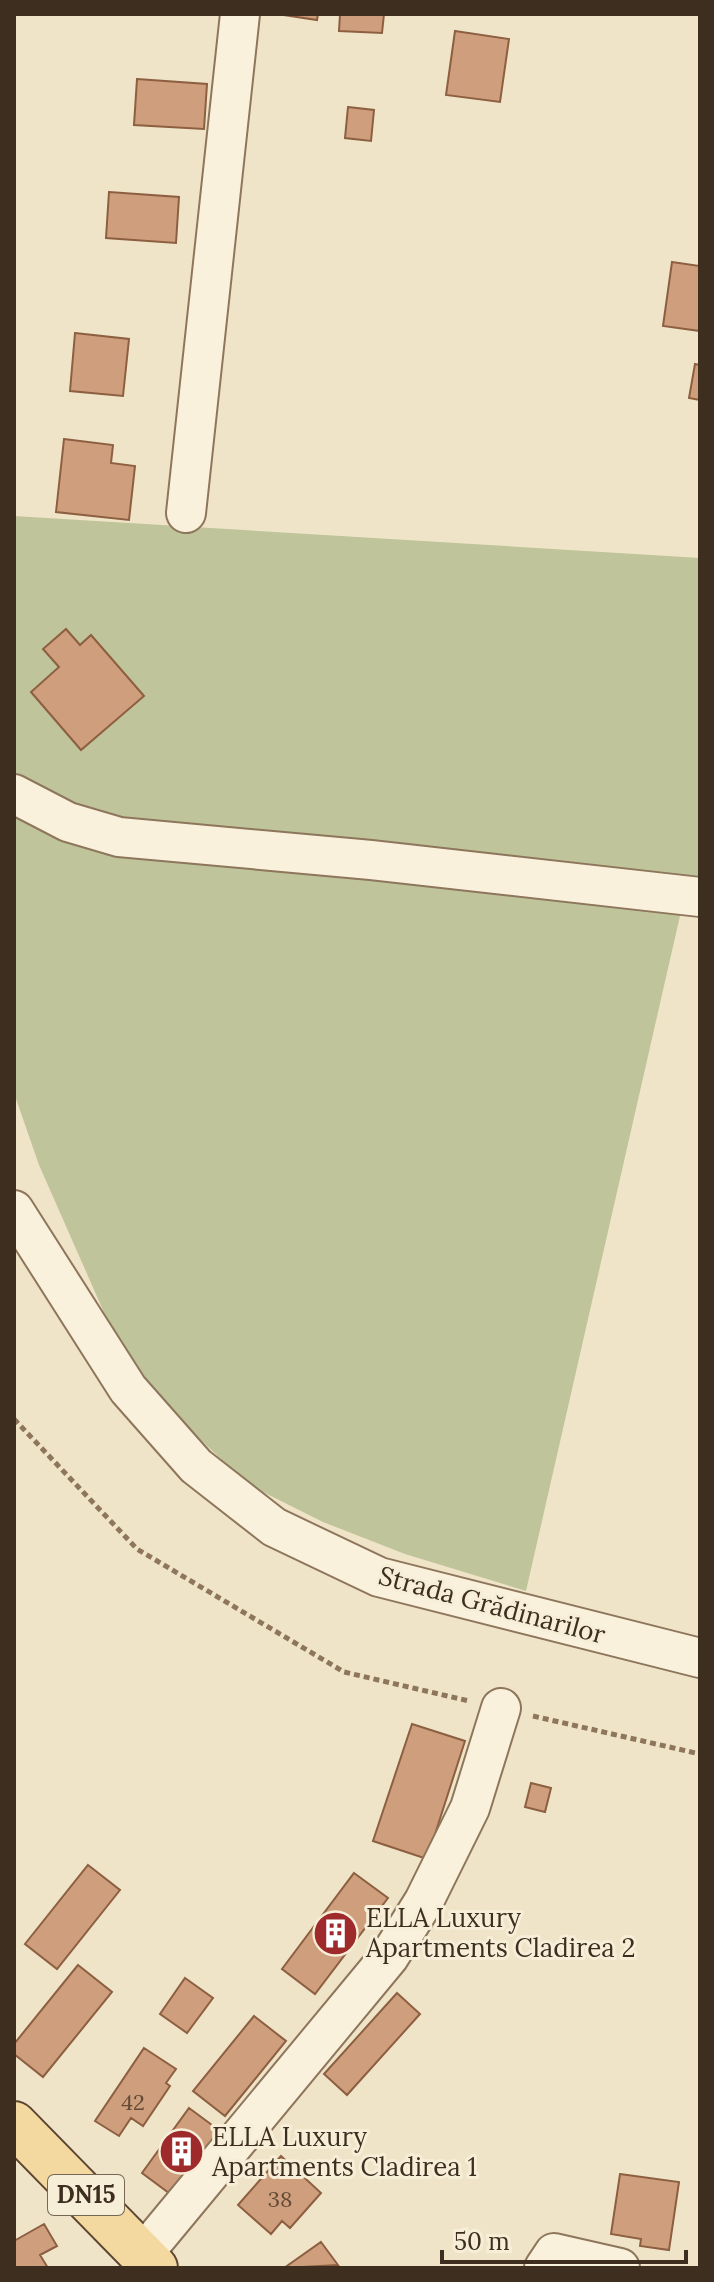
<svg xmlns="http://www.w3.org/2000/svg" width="714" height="2282" viewBox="0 0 714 2282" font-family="Lora,serif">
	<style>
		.cemetery { fill: #bfc49a }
		.building { fill: #cf9f7d; stroke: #8d5f41; stroke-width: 2 }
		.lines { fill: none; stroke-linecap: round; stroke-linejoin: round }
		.minor-casing { stroke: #8d765c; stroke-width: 42 }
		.major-casing { stroke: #5b4430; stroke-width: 48 }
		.path { stroke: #8d765c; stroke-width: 5; stroke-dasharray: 6 4; stroke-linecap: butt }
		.minor { stroke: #faf1dc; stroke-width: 38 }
		.major { stroke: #f3d9a0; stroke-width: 44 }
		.labels { text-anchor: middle; stroke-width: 6; stroke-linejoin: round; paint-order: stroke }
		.number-label { font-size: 22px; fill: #624a37 }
		.shield { fill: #f7eed8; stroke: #756857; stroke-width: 2 }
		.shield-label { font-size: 24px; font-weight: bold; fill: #3d2e20 }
		.street-label { font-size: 26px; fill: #3d2e20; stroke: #f7eed8 }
		.poi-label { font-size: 26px; fill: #3d2e20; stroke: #f7eed8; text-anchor: start }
	</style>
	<rect width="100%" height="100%" fill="#f0e4c8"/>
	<path class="cemetery" d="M14,516L700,558V907H682L526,1591L405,1554L323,1522L249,1485L132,1376L39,1165L14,1093Z"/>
	<path class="building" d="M277,14H318L317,20Z
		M340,14H384L382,33L339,31Z
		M455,31L509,39L500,102L446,95Z
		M137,79L207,84L204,129L134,125Z
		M348,107L374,110L371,141L345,138Z
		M109,192L179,197L176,243L106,238Z
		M672,262L700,266V331L663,326Z
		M75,333L129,339L123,396L70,391Z
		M695,364L700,365V400L689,398Z
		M64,439L113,445L111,463L135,466L129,520L56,512Z
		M66,629L80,645L91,635L144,696L81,750L31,692L59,667L43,649Z
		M412,1724L465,1741L427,1859L373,1841Z
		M531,1783L551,1788L545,1812L525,1807Z
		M88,1865L120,1890L57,1969L25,1944Z
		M354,1873L388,1898L315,1994L282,1969Z
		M78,1965L112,1992L43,2077L14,2054V2044Z
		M185,1978L213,1998L187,2033L160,2014Z
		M397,1993L420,2014L347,2095L324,2074Z
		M254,2016L286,2041L225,2116L193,2091Z
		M144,2048L176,2069L166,2083L170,2086L143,2126L131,2118L119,2136L95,2121Z
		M189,2108L220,2131L173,2196L142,2173Z
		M281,2156L321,2193L290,2228L282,2221L271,2234L238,2205Z
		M620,2174L679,2182L669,2250L640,2246L641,2239L611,2234Z
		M44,2224L57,2246L40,2255L48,2268H14V2241Z
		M321,2242L338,2265L284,2268Z"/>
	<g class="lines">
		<defs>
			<path id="minor" d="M186,513L240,14
				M14,794L68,822L119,837L371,860L700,897
				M14,1210L128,1389L196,1466L274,1527L379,1577L700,1658
				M143,2254L389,1957L424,1901L470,1808L501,1708
				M544,2268L554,2253L620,2268"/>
			<path id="major" d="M14,2124L155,2268"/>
		</defs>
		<use href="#minor" class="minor-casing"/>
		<use href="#major" class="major-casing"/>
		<path class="path" d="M14,1419L137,1549L344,1672L469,1701
			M533,1716L700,1754"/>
		<use href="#minor" class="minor"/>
		<use href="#major" class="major"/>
	</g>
	<defs>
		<symbol id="building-disc" viewBox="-11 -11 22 22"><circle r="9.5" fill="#9e2a2b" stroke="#f7eed8"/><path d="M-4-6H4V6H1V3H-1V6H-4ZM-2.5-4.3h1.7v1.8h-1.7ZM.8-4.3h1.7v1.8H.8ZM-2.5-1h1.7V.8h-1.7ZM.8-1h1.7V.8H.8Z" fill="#fff"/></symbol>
	</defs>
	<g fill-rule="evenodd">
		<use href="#building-disc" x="310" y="1908" width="51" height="51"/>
		<use href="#building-disc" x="156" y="2126" width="51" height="51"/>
	</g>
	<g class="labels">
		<g class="number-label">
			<text x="133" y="2110">42</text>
			<text x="280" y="2207">38</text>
		</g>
		<rect class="shield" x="48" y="2175" width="76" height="40" rx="6"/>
		<g class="shield-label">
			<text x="86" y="2203">DN15</text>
		</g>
		<g class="street-label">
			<text transform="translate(492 1605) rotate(15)" y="9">Strada Grădinarilor</text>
		</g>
		<g class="poi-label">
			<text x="366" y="1927">ELLA Luxury<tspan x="366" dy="30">Apartments Cladirea 2</tspan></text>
			<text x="212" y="2146">ELLA Luxury<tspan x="212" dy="30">Apartments Cladirea 1</tspan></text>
		</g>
	</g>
	<rect width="714" height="2282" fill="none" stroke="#3d2e20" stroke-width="32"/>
	<path d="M442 2250v12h244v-12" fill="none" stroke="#3d2e20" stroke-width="4"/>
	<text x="454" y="2250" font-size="24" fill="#3d2e20" stroke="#f7eed8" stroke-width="6" paint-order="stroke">50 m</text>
</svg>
